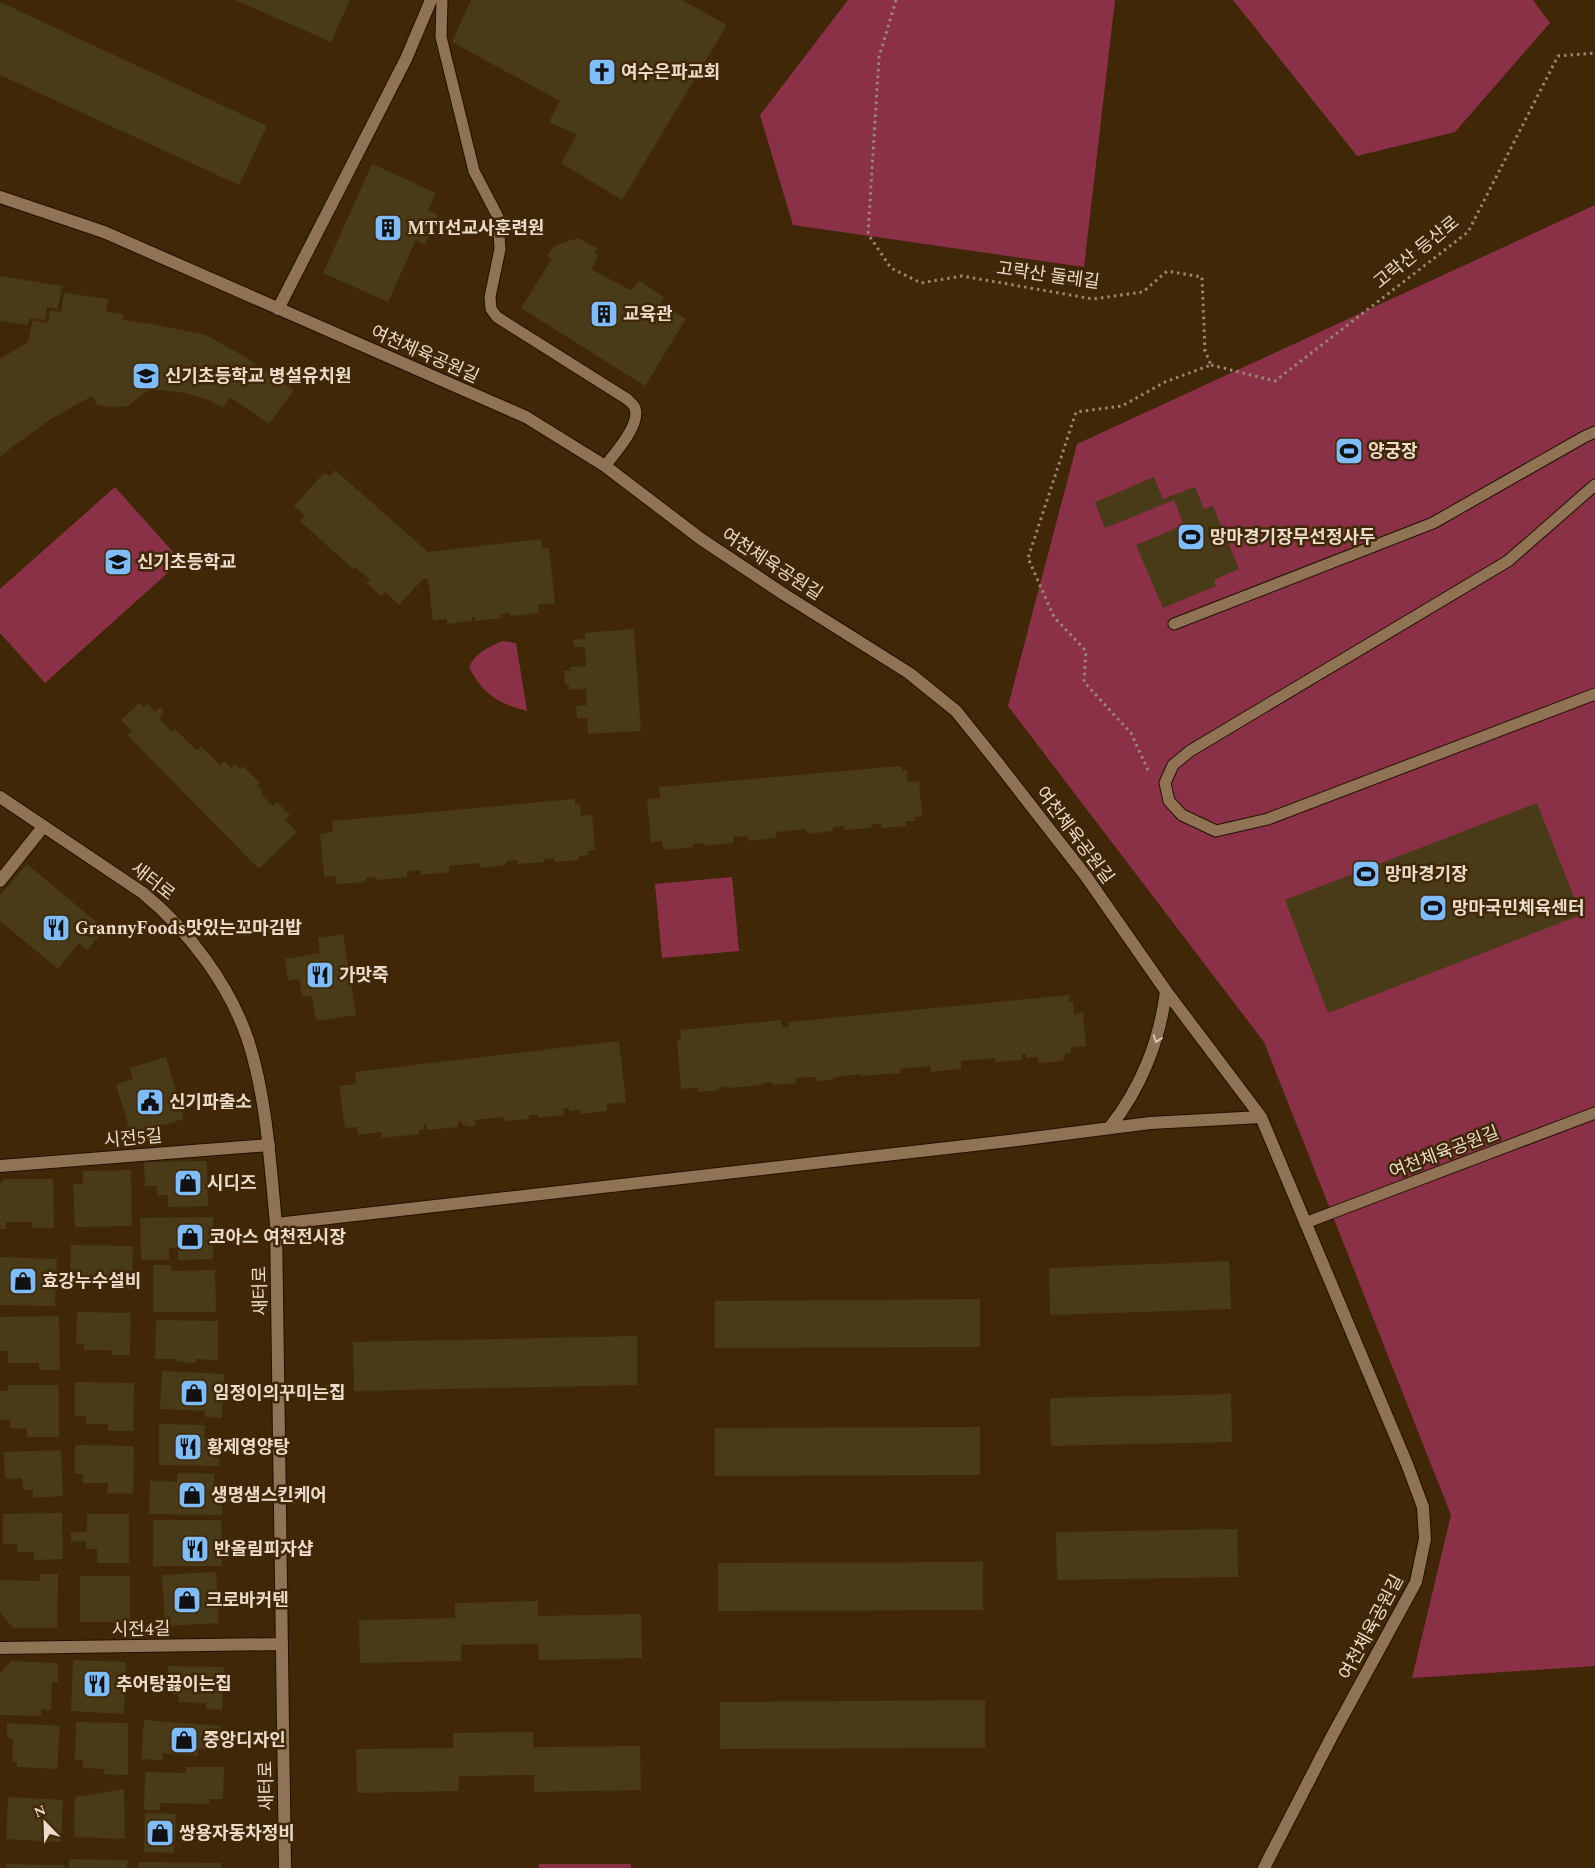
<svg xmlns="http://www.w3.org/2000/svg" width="1595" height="1868" viewBox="0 0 1595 1868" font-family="Spectral,'Noto Sans KR',serif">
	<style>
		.green { fill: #8b3147 }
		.building { fill: #493b17 }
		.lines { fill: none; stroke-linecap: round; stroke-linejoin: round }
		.service-casing { stroke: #221000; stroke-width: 13 }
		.minor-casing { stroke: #221000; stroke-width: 14 }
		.tertiary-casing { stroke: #221000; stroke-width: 14 }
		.path { stroke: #9b8770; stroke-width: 3; stroke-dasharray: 2.5 4; stroke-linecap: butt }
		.service { stroke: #8f7354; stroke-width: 11 }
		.minor { stroke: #8f7354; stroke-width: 12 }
		.tertiary { stroke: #8f7354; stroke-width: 12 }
		.oneway { stroke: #d9c6b2 }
		.labels { text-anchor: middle; stroke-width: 5; stroke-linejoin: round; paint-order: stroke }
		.poi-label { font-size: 18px; font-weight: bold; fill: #ebdbca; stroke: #3f2708; text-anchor: start }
		.street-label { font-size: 18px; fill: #ebdbca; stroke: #3f2708 }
	</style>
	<rect width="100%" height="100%" fill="#3f2708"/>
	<path class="green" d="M848,0H1115L1084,267L793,225L760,115Z
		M1233,0H1533L1550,23L1455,132L1357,156Z
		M1595,205V1666L1412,1678L1451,1515L1264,1042L1008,706L1077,444Z
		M115,487L181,561L45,683L0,633V589Z
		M503,641L516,643L527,711C497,703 483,694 469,667C476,652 488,647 503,641Z
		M732,877L739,951L662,958L655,884Z
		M539,1864H631V1868H539Z"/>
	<path class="building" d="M235,0H350L331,42Z
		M471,0H682L727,25L622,200L561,163L577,135L549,122L560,101L452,42Z
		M0,2L267,126L239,185L0,75Z
		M372,164L436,193L428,210L438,215L425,245L416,240L388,302L323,273Z
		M578,238L597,248L595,253L599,255L591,269L630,290L640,281L664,297L661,303L686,319L645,386L521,308L552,259L547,256L554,246Z
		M0,276L62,286L58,309L47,307L45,320L30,318L28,325L0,321Z
		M64,293L109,299L106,312L123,314V320L152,324L206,335L247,358L294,390L269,424L230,397L223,408L208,400L185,393L150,389L128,406L110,407L97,405L92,396L51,419L12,447L0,457V359L28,342L33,320L48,323L50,310L61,312Z
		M335,470L428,552L541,539L542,549L549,548L555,603L538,605L539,613L511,616L510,613L501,614L502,618L475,621V617H472V621L447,624V619L433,621L428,579H423L399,605L385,592L381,596L367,583L370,580L355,567L353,569L300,521L305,516L294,506L324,473L330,476Z
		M1154,477L1163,499L1195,487L1204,509L1213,506L1239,569L1214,580L1216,586L1163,608L1136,545L1184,525L1174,500L1105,528L1095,502Z
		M634,629L641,731L588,734L587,718H577L576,706L587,705L586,689L569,690V685H565L564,671H570V667L586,666L585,647H574L573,640L585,639V633Z
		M139,703L144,707L147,704L155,712L160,707L164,712L159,718L172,732L175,729L197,751L201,746L220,765L224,761L231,768L234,764L240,769L243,766L260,783L258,786L263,791L261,794L273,806L277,802L290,815L285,820L297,832L259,869L127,735L132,731L121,720Z
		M901,766L902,771L907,770V782L919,781L922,816L914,817L915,821H906V826L882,828L881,824H871L872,828L844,830L845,826L833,827V831L807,834L806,829L776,832V838L748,841L747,836L733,837L734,843L704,846L702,843L693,844V847L663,850L662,841L651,843L647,799L660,798L659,787Z
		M575,799V805L580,804L581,816L592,815L595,850L587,851L588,855L579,856V860L555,862L554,858L544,859L545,862L517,864L518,860L506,861V865L480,868V863L449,866V872L421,875V870L407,871V877L377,880L375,877L366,878V882L336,884V876L324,877L320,834L333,832L332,821Z
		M1537,803L1581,915L1328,1013L1285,900Z
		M27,864L105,929L87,950L79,943L58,969L0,921V895Z
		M343,934L356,1015L316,1021L312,996L302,997L299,979L288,981L285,959L320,953L318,938Z
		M1069,995V1002H1073L1074,1015L1083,1012L1086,1046L1071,1047V1053L1063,1054L1064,1061L1038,1063V1057L1026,1058V1054H1022V1060L995,1062V1058L961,1061V1069L931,1072L930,1066L900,1069L901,1073L861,1076V1074L834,1077V1079L816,1081L815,1077L795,1078L796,1083L773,1085L772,1082L762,1083V1085L727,1088V1086L719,1087V1090L698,1092V1087L681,1089L677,1040H681L680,1030L781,1020L782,1027H789V1022Z
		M619,1041L626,1102L607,1104V1111L581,1114L580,1110L569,1111V1108L563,1109L564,1115L538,1118V1115H529V1119L505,1121L504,1117L475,1120L476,1126L467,1127L466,1125H462L461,1121L458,1122V1127L427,1130L426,1124H423L424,1129L419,1130V1134L382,1138L381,1132L358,1135L357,1127L345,1128L339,1086L356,1084L355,1072Z
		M166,1057L184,1119L131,1135L116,1084L133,1079L129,1068Z
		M207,1161L208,1206L168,1207V1195H157V1186H145L144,1162Z
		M131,1170L132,1226L75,1227L73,1184H83V1171Z
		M4,1179H53L54,1228H32V1222H6V1229H0V1184Z
		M213,1217V1259L178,1260V1248H169V1260H141L140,1218Z
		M71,1245L133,1246L132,1289L111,1288V1282L82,1281V1275H70Z
		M0,1257L57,1259L55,1306L0,1305Z
		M1229,1261L1231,1309L1050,1315L1049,1268Z
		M153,1265H171V1271L215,1270L216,1312H153Z
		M980,1299V1347L715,1348V1301Z
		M77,1312L131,1313L130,1355H112L111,1350H83L84,1344H76Z
		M59,1316L60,1370H39V1363H8V1351H0V1317Z
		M156,1320L218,1321V1360L196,1359V1363L177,1362L176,1359H155Z
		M637,1336V1385L354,1391L353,1342Z
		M162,1371L224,1374L222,1418L205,1417V1411L160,1409Z
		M75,1382L134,1383L133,1431H108V1424H86V1416H75Z
		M8,1385H59V1437H27V1429L10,1428V1420H0V1391H7Z
		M1231,1394L1232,1442L1051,1446L1050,1398Z
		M159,1424L205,1425L204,1437H220L219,1466L159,1465Z
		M980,1427V1475L715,1476V1428Z
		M75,1445L134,1446L133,1494L107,1493L108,1483H83V1474H75Z
		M61,1450L63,1496L33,1498V1490H23L22,1478L5,1479L4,1452Z
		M177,1473L214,1474V1489H222V1515L149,1514L150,1481L177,1482Z
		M62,1513L63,1559L34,1560V1552H17V1544H3V1514Z
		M87,1514H129V1563H97V1549H86V1541L71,1542V1532H87Z
		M153,1520H221L222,1566H153Z
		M1237,1529L1238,1577L1057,1580L1056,1532Z
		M983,1562V1610L718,1611V1563Z
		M216,1572L219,1623L165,1626L162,1575Z
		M40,1574H58L57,1628H13L0,1612V1580L40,1581Z
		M80,1576H130V1622H80Z
		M538,1601V1616L641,1614L642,1658L539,1660L538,1644L461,1645V1661L360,1663L359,1620L455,1618V1603Z
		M73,1660L126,1662L124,1714L71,1711Z
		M11,1661L58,1663V1682H52L51,1710L41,1709V1716L0,1715V1673Z
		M168,1666L224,1667L222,1710L206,1709V1703L178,1702L179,1696L172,1694L173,1676H168Z
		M985,1700V1748L720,1749V1702Z
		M144,1720L221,1726L219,1750L198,1749V1756L163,1753V1760L141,1759Z
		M76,1722L128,1723V1775L104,1774V1769L83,1768V1760H75Z
		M7,1723L60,1726L57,1769L17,1767V1762H12L13,1739L7,1738Z
		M533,1732V1747L640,1746L641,1790L534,1792V1775L459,1776V1791L357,1793L356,1749L453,1748V1733Z
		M186,1767H224L223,1799H209V1804L160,1803V1810H144L145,1772L186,1773Z
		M124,1789L125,1839L74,1837L75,1797Z
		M8,1797L63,1800L61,1842L6,1839Z
		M145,1813L176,1814L174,1853L144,1852Z
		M69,1859L128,1860L127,1868H69Z
		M138,1862L221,1863V1868H138Z
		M6,1864L64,1865V1868H6Z"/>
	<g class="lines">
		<defs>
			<path id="service" d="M442,0L441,37L474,171L498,217L500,249L490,297L491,309L497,317L627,399C630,402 634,405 635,408C641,425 614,454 605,466
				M1595,485L1508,561L1190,751L1173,765L1165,783L1169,801L1182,815L1216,831L1268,819L1595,694
				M1174,624L1433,523L1584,437L1595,432
				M1305,1223L1595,1113"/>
			<path id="minor" d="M0,197L104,232L526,417L605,466L701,539L785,595L909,673L956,711L997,762L1085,875L1166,991L1261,1117L1407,1464L1423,1507L1425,1539L1416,1582L1332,1736L1264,1868
				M278,309L406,59L431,0
				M0,881L43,827
				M1110,1127C1141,1088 1160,1040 1166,991
				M0,1166L269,1145
				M276,1224L1009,1141L1150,1123L1261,1117
				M0,1648L282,1644"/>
			<path id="tertiary" d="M0,797L143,893C189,931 229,984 248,1040C267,1099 270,1163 276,1224L285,1868"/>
		</defs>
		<use href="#service" class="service-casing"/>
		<use href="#minor" class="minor-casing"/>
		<use href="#tertiary" class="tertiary-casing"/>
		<path class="path" d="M896,0L879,57L868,234L891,268L921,283L962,276L1093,299L1143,292L1167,271L1202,277L1205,351L1211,365L1165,382L1122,406L1076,412L1028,558L1054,617L1086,651L1084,682L1131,733L1148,770
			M1211,365L1275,381L1468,232L1558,56L1595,53"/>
		<use href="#service" class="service"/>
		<use href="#minor" class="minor"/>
		<use href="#tertiary" class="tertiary"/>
	</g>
	<defs><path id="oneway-chevron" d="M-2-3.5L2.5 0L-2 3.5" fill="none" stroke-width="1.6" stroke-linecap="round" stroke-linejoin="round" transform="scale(1.25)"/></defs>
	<use class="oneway" href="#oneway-chevron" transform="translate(1157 1039) rotate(109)"/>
	<defs>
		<symbol id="church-square" viewBox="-11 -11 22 22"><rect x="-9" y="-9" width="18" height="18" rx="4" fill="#7fbdfa" stroke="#3f2708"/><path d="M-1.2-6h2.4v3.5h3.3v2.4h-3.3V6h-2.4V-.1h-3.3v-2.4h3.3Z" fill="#111"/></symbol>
		<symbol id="building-square" viewBox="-11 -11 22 22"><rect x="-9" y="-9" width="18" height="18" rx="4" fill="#7fbdfa" stroke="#3f2708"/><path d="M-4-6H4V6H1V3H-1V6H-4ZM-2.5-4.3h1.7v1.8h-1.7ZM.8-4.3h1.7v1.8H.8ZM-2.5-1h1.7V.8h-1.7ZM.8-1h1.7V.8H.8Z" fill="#111"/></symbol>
		<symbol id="school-square" viewBox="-11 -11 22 22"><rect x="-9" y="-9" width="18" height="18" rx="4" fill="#7fbdfa" stroke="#3f2708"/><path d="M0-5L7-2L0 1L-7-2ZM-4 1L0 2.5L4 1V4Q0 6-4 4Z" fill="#111"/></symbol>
		<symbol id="stadium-square" viewBox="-11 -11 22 22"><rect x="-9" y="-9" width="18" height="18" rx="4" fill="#7fbdfa" stroke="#3f2708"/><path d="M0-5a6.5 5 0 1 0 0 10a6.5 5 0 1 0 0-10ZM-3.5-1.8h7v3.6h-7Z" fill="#111"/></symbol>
		<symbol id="restaurant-square" viewBox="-11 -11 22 22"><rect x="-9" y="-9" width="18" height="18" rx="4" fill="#7fbdfa" stroke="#3f2708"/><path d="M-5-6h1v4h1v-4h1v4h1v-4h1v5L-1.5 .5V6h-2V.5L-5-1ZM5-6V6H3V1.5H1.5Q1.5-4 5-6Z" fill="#111"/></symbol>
		<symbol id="civic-square" viewBox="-11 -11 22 22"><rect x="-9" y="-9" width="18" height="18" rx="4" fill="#7fbdfa" stroke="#3f2708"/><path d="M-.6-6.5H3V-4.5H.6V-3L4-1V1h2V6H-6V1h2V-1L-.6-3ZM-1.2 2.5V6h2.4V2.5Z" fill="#111"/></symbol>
		<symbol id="shop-square" viewBox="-11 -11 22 22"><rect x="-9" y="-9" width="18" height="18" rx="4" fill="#7fbdfa" stroke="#3f2708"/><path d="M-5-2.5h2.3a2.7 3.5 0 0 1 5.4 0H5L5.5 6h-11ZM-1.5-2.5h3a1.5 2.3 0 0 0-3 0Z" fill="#111"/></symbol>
	</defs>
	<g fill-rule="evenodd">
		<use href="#church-square" x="586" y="56" width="32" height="32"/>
		<use href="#building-square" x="372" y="212" width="32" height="32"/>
		<use href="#building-square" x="588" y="298" width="32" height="32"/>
		<use href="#school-square" x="130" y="360" width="32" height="32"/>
		<use href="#stadium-square" x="1333" y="435" width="32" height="32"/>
		<use href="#stadium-square" x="1175" y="521" width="32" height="32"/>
		<use href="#school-square" x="102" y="546" width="32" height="32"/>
		<use href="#stadium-square" x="1350" y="858" width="32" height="32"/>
		<use href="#stadium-square" x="1417" y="892" width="32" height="32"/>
		<use href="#restaurant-square" x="40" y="912" width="32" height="32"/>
		<use href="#restaurant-square" x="304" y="959" width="32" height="32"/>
		<use href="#civic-square" x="134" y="1086" width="32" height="32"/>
		<use href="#shop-square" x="172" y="1167" width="32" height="32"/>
		<use href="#shop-square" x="174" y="1221" width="32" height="32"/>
		<use href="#shop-square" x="7" y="1265" width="32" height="32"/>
		<use href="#shop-square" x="178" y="1377" width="32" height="32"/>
		<use href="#restaurant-square" x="172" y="1431" width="32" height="32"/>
		<use href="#shop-square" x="176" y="1479" width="32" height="32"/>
		<use href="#restaurant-square" x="179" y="1533" width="32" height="32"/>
		<use href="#shop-square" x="171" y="1584" width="32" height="32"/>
		<use href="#restaurant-square" x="81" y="1668" width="32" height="32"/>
		<use href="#shop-square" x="168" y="1724" width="32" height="32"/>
		<use href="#shop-square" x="144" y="1817" width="32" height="32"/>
	</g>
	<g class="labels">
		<g class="poi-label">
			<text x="621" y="78">여수은파교회</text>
			<text x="407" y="234">MTI선교사훈련원</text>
			<text x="623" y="320">교육관</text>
			<text x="165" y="382">신기초등학교 병설유치원</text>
			<text x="1368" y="457">양궁장</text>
			<text x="1210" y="543">망마경기장무선정사두</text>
			<text x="137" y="568">신기초등학교</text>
			<text x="1385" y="880">망마경기장</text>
			<text x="1452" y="914">망마국민체육센터</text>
			<text x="75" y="934">GrannyFoods맛있는꼬마김밥</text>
			<text x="339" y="981">가맛죽</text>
			<text x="169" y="1108">신기파출소</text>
			<text x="207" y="1189">시디즈</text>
			<text x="209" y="1243">코아스 여천전시장</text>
			<text x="42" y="1287">효강누수설비</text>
			<text x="213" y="1399">임정이의꾸미는집</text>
			<text x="207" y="1453">황제영양탕</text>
			<text x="211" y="1501">생명샘스킨케어</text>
			<text x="214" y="1555">반올림피자샵</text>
			<text x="206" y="1606">크로바커텐</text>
			<text x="116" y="1690">추어탕끓이는집</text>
			<text x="203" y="1746">중앙디자인</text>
			<text x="179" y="1839">쌍용자동차정비</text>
		</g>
		<g class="street-label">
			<text transform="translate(1416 252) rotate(-39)" y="6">고락산 등산로</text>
			<text transform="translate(1048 275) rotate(8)" y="6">고락산 둘레길</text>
			<text transform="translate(425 354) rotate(24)" y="6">여천체육공원길</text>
			<text transform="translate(772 564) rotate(33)" y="6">여천체육공원길</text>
			<text transform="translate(1075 835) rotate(53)" y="6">여천체육공원길</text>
			<text transform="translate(153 881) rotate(38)" y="6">새터로</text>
			<text transform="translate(133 1138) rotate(-5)" y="6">시전5길</text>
			<text transform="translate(1444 1152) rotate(-21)" y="6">여천체육공원길</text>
			<text transform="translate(260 1291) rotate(-91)" y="6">새터로</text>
			<text transform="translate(1371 1627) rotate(-62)" y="6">여천체육공원길</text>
			<text transform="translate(141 1629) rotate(-1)" y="6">시전4길</text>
			<text transform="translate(266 1786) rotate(-91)" y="6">새터로</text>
		</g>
	</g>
	<g transform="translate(45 1823) rotate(337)" stroke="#3f2708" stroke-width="4" paint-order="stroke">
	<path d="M0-4L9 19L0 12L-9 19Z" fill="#ebdbca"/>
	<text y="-8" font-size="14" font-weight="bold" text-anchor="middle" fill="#ebdbca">N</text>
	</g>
</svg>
